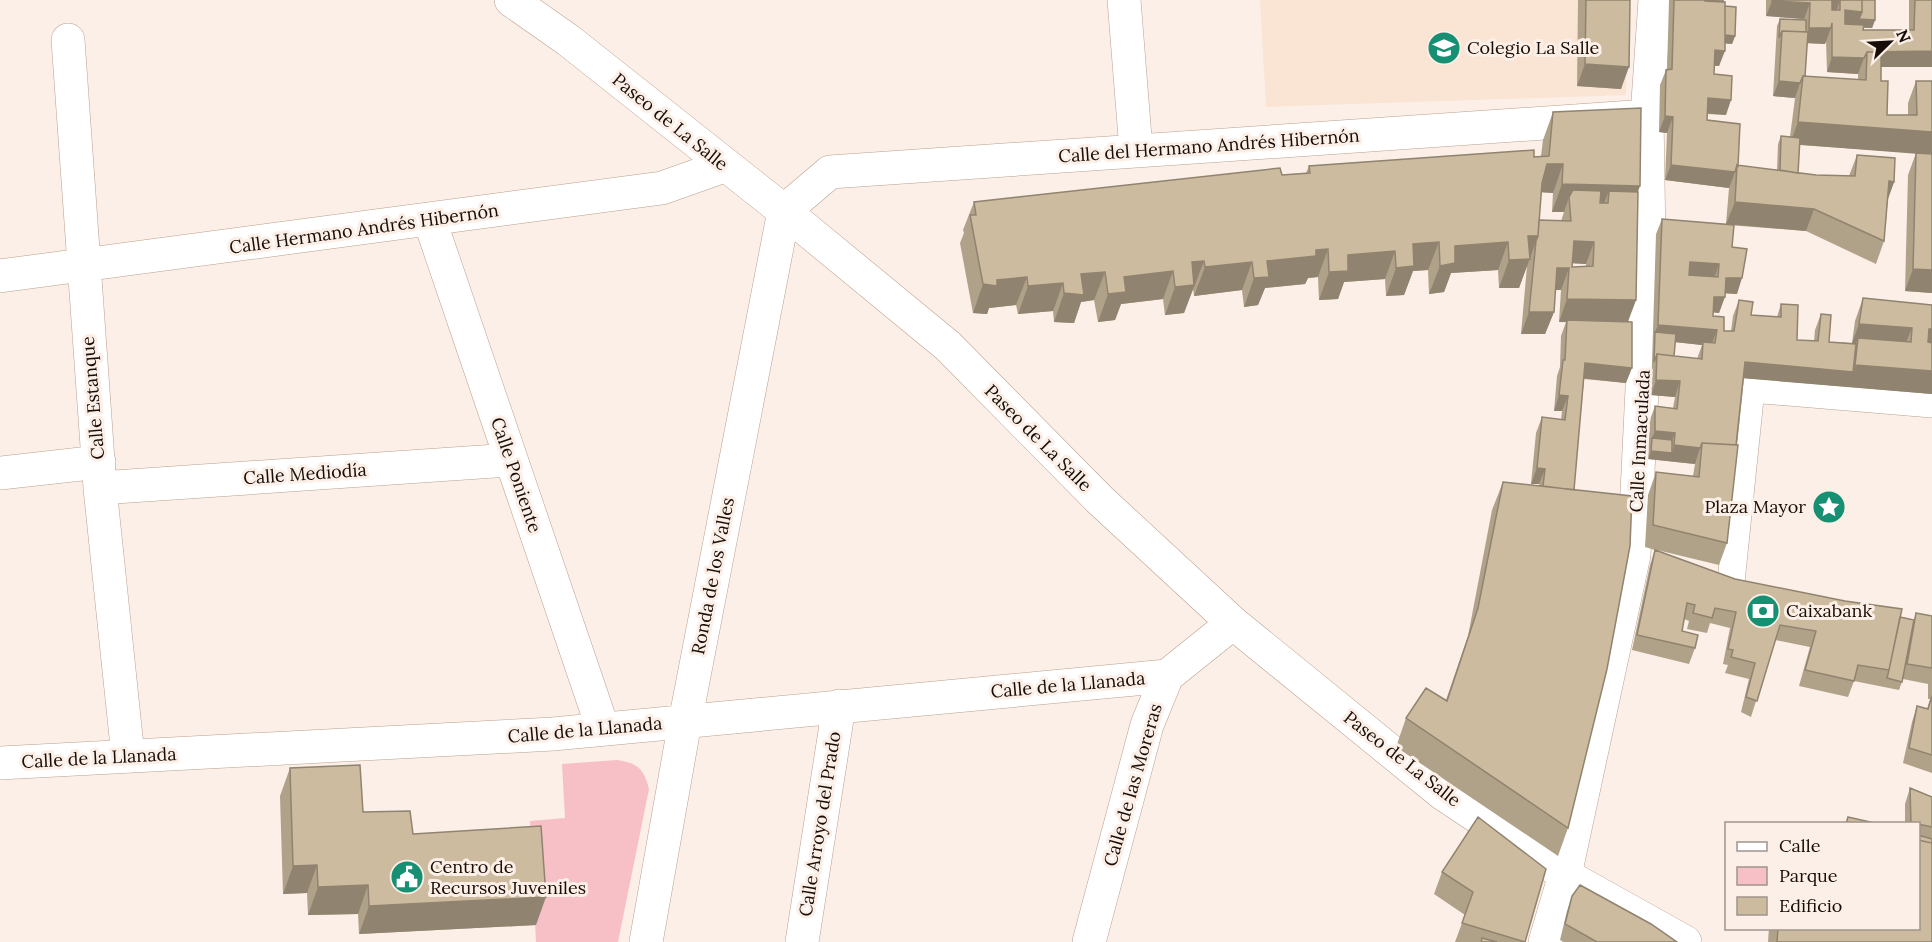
<svg xmlns="http://www.w3.org/2000/svg" width="1932" height="942" viewBox="0 0 1932 942" font-family="Lora,serif">
	<style>
		.built { fill: #fae4d4 }
		.green { fill: #f7c0c7 }
		.lines { fill: none; stroke-linecap: round; stroke-linejoin: round }
		.pedestrian-casing { stroke: #bca08c; stroke-width: 28 }
		.minor-casing { stroke: #bca08c; stroke-width: 34 }
		.pedestrian { stroke: #fff; stroke-width: 27 }
		.minor { stroke: #fff; stroke-width: 33 }
		.wall { fill: #b0a189; fill-rule: evenodd }
		.shaded-wall { fill: #90836f }
		.building { fill: #cdbb9f; stroke: #90836f; stroke-width: 1.5; fill-rule: evenodd }
		.labels { text-anchor: middle; stroke-width: 6; stroke-linejoin: round; paint-order: stroke }
		.poi-label { font-size: 18px; fill: #180e07; stroke: #fbefe7; text-anchor: start }
		.street-label { font-size: 18px; fill: #180e07; stroke: #fbefe7 }
	</style>
	<rect width="100%" height="100%" fill="#fbefe7"/>
	<path class="built" d="M1260,0H1627L1626,95L1266,107Z"/>
	<path class="green" d="M617,760C638,763 644,769 649,789L618,942H536L530,821L565,818L562,764Z"/>
	<g class="lines">
		<defs>
			<path id="pedestrian" d="M1731,582L1751,389L1932,404"/>
			<path id="minor" d="M511,0L568,40L784,211L948,346L1100,500L1233,623L1442,793L1565,875L1685,942
				M1124,0L1136,150
				M68,40L100,488L128,756
				M430,221L603,729
				M0,276L662,188L724,166
				M0,473L99,462
				M100,488L511,460
				M0,763L553,734L1167,676
				M646,942L685,722L784,211L830,172L1647,116
				M802,942L839,706
				M1089,942L1147,725L1167,676L1233,623
				M1545,942L1565,875L1634,555L1649,243L1647,116L1655,0"/>
		</defs>
		<use href="#pedestrian" class="pedestrian-casing"/>
		<use href="#minor" class="minor-casing"/>
		<use href="#pedestrian" class="pedestrian"/>
		<use href="#minor" class="minor"/>
	</g>
	<path class="wall" d="M1578,0H1630L1621,89L1577,86Z
		M1669,0H1723L1735,36L1732,44L1725,43L1719,66H1714V74L1726,115L1707,114V120L1738,166L1777,170L1778,144L1781,136L1790,137L1795,98L1773,96L1777,26L1780,19L1804,20V19L1766,16V0H1875V20L1872,28H1863V30H1909V0H1932V67H1881V81L1887,115H1908V103L1916,81L1932,293L1905,291L1908,175L1916,153L1800,145L1798,173L1816,175L1849,176L1857,155L1894,182L1888,199L1884,241L1876,264L1806,231L1728,225L1732,247L1737,294L1725,293L1719,313L1713,312V316L1724,331H1731L1733,316L1739,300L1751,315L1777,317L1781,304L1797,340L1814,341L1815,330L1821,314L1829,342L1852,343L1855,321L1863,298L1932,305V394L1744,378L1727,543L1719,565L1657,550L1735,579L1914,620L1916,613L1932,616V773L1903,763L1912,722L1917,706L1927,709L1930,699H1928V684L1903,679L1899,690L1854,681L1848,697L1799,686L1810,647L1775,640L1751,717L1741,712L1749,679L1725,673L1728,665L1723,664L1730,628L1710,623L1707,633L1687,629L1689,621L1684,619L1682,631L1695,648L1689,664L1632,650L1650,565L1655,550L1645,547L1648,495L1656,472L1693,476L1695,464L1648,459L1649,422L1655,406L1673,408L1675,397L1651,395L1656,234L1662,219L1726,224L1729,188L1665,180L1667,133L1659,132L1660,85L1666,70H1667ZM1826,40L1827,72L1858,74V80L1805,76L1807,43L1825,44ZM1675,342L1702,345L1697,359L1674,356Z
		M1553,112L1638,192L1636,300L1628,322L1626,383L1584,379L1574,490L1568,828L1558,856L1396,747L1406,718L1446,700L1468,636L1492,510L1503,482L1539,486V484H1531L1536,433L1542,417L1561,420L1562,411H1554L1557,376L1560,367L1561,336L1566,322H1559L1561,290H1555L1554,312L1545,334H1521L1527,266L1519,288H1499L1498,270L1451,273L1444,292L1429,294L1428,270L1413,271L1404,295L1386,296L1385,279L1344,282L1338,299L1319,300L1318,277L1308,278L1305,284L1265,288L1258,305L1244,307L1242,290L1194,296L1193,289L1192,290L1184,313L1165,315L1163,299L1121,304L1115,320L1098,322L1094,300L1081,302L1074,323L1054,322L1053,311L1018,314L1016,305L989,308L987,314L973,313L960,243L964,233L963,230L974,202L1306,173L1309,166L1541,156L1543,140ZM1541,192L1553,193L1552,212H1564L1561,221L1539,220ZM1573,263L1586,264V267H1572Z
		M290,768L363,812L413,834L536,925L359,934L358,914L308,915L307,893L283,894L280,796Z
		M1910,788L1932,797V942H1768L1769,928H1918V824H1905V804Z
		M1478,817L1525,942H1455L1465,915L1434,894L1442,872Z
		M1572,896L1677,942H1564L1560,940L1567,911Z"/>
	<path class="shaded-wall" d="M1832,0H1840L1835,16H1826Z
		M1772,1L1810,3L1804,19L1766,16Z
		M1845,10L1862,12L1875,20L1872,28L1856,27L1839,25Z
		M1809,28H1831L1825,44L1804,43Z
		M1722,35L1735,36L1732,44L1719,43Z
		M1715,50L1725,51L1719,66L1709,65Z
		M1878,51H1932V67H1875Z
		M1832,57L1864,58L1858,74L1827,72Z
		M1585,64L1629,67L1621,89L1577,86Z
		M1779,81L1800,83L1795,98L1773,96Z
		M1708,98L1731,100L1726,115L1703,113Z
		M1665,116L1673,117L1667,133L1659,132Z
		M1798,122L1932,132V155L1790,144Z
		M1547,164H1563L1553,193L1537,192Z
		M1671,165L1735,172L1729,188L1665,180Z
		M1889,181L1894,182L1886,204Z
		M1562,184L1640,186L1630,214L1608,203L1609,191L1600,213L1569,197L1564,212H1552Z
		M1735,202L1814,209L1806,231L1726,224Z
		M1528,236H1538L1519,288H1499L1509,260Z
		M1574,241L1594,242L1586,264L1566,263Z
		M1439,242L1428,270L1413,271L1404,295L1386,296L1396,268L1413,244Z
		M1508,242L1498,270L1451,273L1444,292L1429,294L1440,266L1455,246Z
		M1328,249L1318,277L1308,278L1305,284L1265,288L1258,305L1244,307L1254,278L1267,261L1316,250Z
		M1395,251L1385,279L1344,282L1338,299L1319,300L1329,272L1348,255Z
		M1204,261L1184,313L1165,315L1175,287L1192,262Z
		M1252,262L1242,290L1194,296L1205,267Z
		M1690,262L1719,264L1714,279L1684,278Z
		M1557,268H1569L1561,290H1549Z
		M1913,269L1932,270V293L1905,291Z
		M1173,271L1163,299L1121,304L1115,320L1098,322L1108,294L1124,277Z
		M1105,272L1094,300L1081,302L1074,323L1054,322L1064,293L1081,274Z
		M1027,277L1016,305L989,308L987,314L973,313L983,284L997,280Z
		M1726,278H1742L1737,294L1720,293Z
		M1063,283L1053,311L1018,314L1028,286Z
		M1714,297H1725L1719,313L1709,312Z
		M1567,299L1636,300L1627,323L1559,322Z
		M1529,312H1554L1545,334H1521Z
		M1859,324L1912,328L1903,350L1858,338L1855,346H1851Z
		M1658,325L1717,330L1711,346L1703,342L1702,345L1655,340V332Z
		M1929,329H1932V352L1921,351Z
		M1745,362L1853,372L1855,365L1932,371V394L1740,378Z
		M1585,363L1632,368L1626,383L1580,378Z
		M1656,380L1680,381L1675,397L1651,395Z
		M1559,395L1568,396L1562,411H1554Z
		M1655,431L1675,433L1669,448L1652,438Z
		M1674,445L1700,448L1695,464L1648,459L1651,451L1672,453Z
		M1537,468L1545,469L1539,484H1531Z
		M317,865L307,893L283,894L293,866Z
		M368,885L358,914L308,915L318,887Z
		M546,897L536,925L359,934L369,906Z"/>
	<path class="building" d="M1586,0H1630L1629,67L1585,64Z
		M1674,0H1705V1L1725,2V51L1715,50L1714,74L1732,76L1731,100L1708,98L1707,120L1740,124L1738,166L1737,165L1735,172L1671,165L1673,117L1665,116L1666,70L1672,69Z
		M1705,0H1723V2L1705,1Z
		M1772,0H1862V12L1845,10V24L1864,25L1863,30H1914L1915,0H1932V51L1867,52L1864,58L1832,57V23L1831,28H1809L1810,3L1772,1ZM1832,0H1840V10H1832Z
		M1862,0H1875V20L1859,19L1862,12Z
		M1725,6L1736,7L1735,36L1725,35Z
		M1780,19L1806,20V32L1782,31L1779,38Z
		M1782,31L1808,32L1805,76H1803L1800,83L1779,81Z
		M1867,52H1881V81H1888L1887,115H1917L1916,81H1932V132L1798,122L1803,76L1866,80Z
		M1641,108L1640,186L1562,184L1563,164H1547L1542,183L1538,236H1528L1530,259L1509,260L1508,242L1455,246V263L1440,266L1439,242L1413,244L1414,266L1396,268L1395,251L1348,255V271L1329,272L1328,249L1316,250V256L1267,261L1269,277L1254,278L1252,262L1205,267L1204,261L1192,262L1194,285L1175,287L1173,271L1124,277L1126,292L1108,294L1105,272L1081,274L1084,295L1064,293L1063,283L1028,286L1027,277L997,280V286L983,284L970,215H976L974,202L1280,168L1282,175L1310,173L1309,166L1534,150V157L1549,156L1553,112Z
		M1781,136L1800,138L1798,173L1780,170Z
		M1916,153L1932,154V270L1913,269Z
		M1857,155L1895,158L1894,182L1889,181L1884,241L1814,209L1735,202L1737,165L1816,175L1855,176Z
		M1573,190L1601,191L1600,203H1608L1609,191L1638,192L1636,300L1567,299L1569,268H1557L1554,312H1529L1536,241L1538,236L1539,220L1571,221L1569,197ZM1574,241L1594,242L1593,266L1572,267Z
		M1662,219L1734,225L1732,247L1747,249L1742,278H1726L1725,297H1714L1713,316L1724,317V331H1734L1739,300L1753,302L1751,315L1781,317V304L1798,305L1797,340L1818,341L1821,314L1831,315L1829,342L1856,344L1853,372L1745,362L1736,445L1702,443L1700,448L1674,445L1675,433L1655,431V406L1677,409L1680,381L1656,380L1657,354L1702,359L1703,342L1715,343L1717,330L1658,325ZM1690,262L1719,264L1718,277L1689,275Z
		M1863,298L1932,305V329H1929L1928,342L1932,343V371L1855,365L1858,338L1911,342L1912,328L1859,324Z
		M1567,320L1632,322V368L1585,363L1574,490L1543,486L1545,469L1537,468L1542,417L1565,420L1568,396L1559,395L1563,360H1565Z
		M1655,332L1676,334L1674,356L1657,354L1654,362Z
		M1652,438L1672,440V453L1651,451Z
		M1702,443L1738,445L1727,543L1653,525L1656,472L1699,477Z
		M1503,482L1632,496L1630,546L1607,669L1568,828L1406,718L1426,688L1447,701L1478,608Z
		M1655,550L1735,579L1845,601L1902,609L1889,670L1858,665L1854,681L1805,670L1816,631L1780,625L1757,701L1746,697L1755,663L1731,657L1733,650L1728,649L1736,612L1715,608L1712,618L1693,613L1695,605L1687,603L1682,631L1698,635L1695,648L1637,635Z
		M1916,613L1932,616V668L1907,664Z
		M1900,617L1914,620L1902,682L1887,678L1889,670Z
		M1932,696V755L1909,748L1917,706L1928,709Z
		M360,765L363,812L410,811L413,834L541,826L546,897L369,906L368,885L318,887L317,865L293,866L290,768Z
		M1910,788L1932,797V827L1918,824L1911,823Z
		M1478,817L1546,869L1525,942L1462,923L1473,892L1442,872Z
		M1848,817L1879,824H1846Z
		M1918,835L1932,839V843L1918,840Z
		M1918,840L1932,843V942H1777L1778,928H1918Z
		M1580,885L1651,924L1677,942H1597L1565,924L1572,896Z
		M1482,938L1497,942H1481Z"/>
	<defs>
		<symbol id="school-disc" viewBox="-11 -11 22 22"><circle r="9.5" fill="#178f72" stroke="#fbefe7"/><path d="M0-5L7-2L0 1L-7-2ZM-4 1L0 2.5L4 1V4Q0 6-4 4Z" fill="#fff"/></symbol>
		<symbol id="sight-disc" viewBox="-11 -11 22 22"><circle r="9.5" fill="#178f72" stroke="#fbefe7"/><path d="M0-6L1.8-2.2L6-1.7L2.9 1.2L3.7 5.4L0 3.3L-3.7 5.4L-2.9 1.2L-6-1.7L-1.8-2.2Z" fill="#fff"/></symbol>
		<symbol id="bank-disc" viewBox="-11 -11 22 22"><circle r="9.5" fill="#178f72" stroke="#fbefe7"/><path d="M-6-4H6V4H-6ZM0-2.3a2.3 2.3 0 1 0 0 4.6a2.3 2.3 0 1 0 0-4.6Z" fill="#fff"/></symbol>
		<symbol id="civic-disc" viewBox="-11 -11 22 22"><circle r="9.5" fill="#178f72" stroke="#fbefe7"/><path d="M-.6-6.5H3V-4.5H.6V-3L4-1V1h2V6H-6V1h2V-1L-.6-3ZM-1.2 2.5V6h2.4V2.5Z" fill="#fff"/></symbol>
	</defs>
	<g fill-rule="evenodd">
		<use href="#school-disc" x="1425" y="29" width="38" height="38"/>
		<use href="#sight-disc" x="1810" y="488" width="38" height="38"/>
		<use href="#bank-disc" x="1744" y="592" width="38" height="38"/>
		<use href="#civic-disc" x="388" y="858" width="38" height="38"/>
	</g>
	<g class="labels">
		<g class="poi-label">
			<text x="1467" y="54">Colegio La Salle</text>
			<text x="1806" y="513" text-anchor="end">Plaza Mayor</text>
			<text x="1786" y="617">Caixabank</text>
			<text x="430" y="873">Centro de<tspan x="430" dy="21">Recursos Juveniles</tspan></text>
		</g>
		<g class="street-label">
			<text transform="translate(670 122) rotate(39)" y="6">Paseo de La Salle</text>
			<text transform="translate(1209 146) rotate(-4)" y="6">Calle del Hermano Andrés Hibernón</text>
			<text transform="translate(364 229) rotate(-8)" y="6">Calle Hermano Andrés Hibernón</text>
			<text transform="translate(93 398) rotate(-95)" y="6">Calle Estanque</text>
			<text transform="translate(1038 438) rotate(45)" y="6">Paseo de La Salle</text>
			<text transform="translate(1640 441) rotate(-87)" y="6">Calle Inmaculada</text>
			<text transform="translate(305 474) rotate(-4)" y="6">Calle Mediodía</text>
			<text transform="translate(516 475) rotate(71)" y="6">Calle Poniente</text>
			<text transform="translate(713 576) rotate(-79)" y="6">Ronda de los Valles</text>
			<text transform="translate(1068 685) rotate(-5)" y="6">Calle de la Llanada</text>
			<text transform="translate(585 730) rotate(-5)" y="6">Calle de la Llanada</text>
			<text transform="translate(99 758) rotate(-3)" y="6">Calle de la Llanada</text>
			<text transform="translate(1402 759) rotate(38)" y="6">Paseo de La Salle</text>
			<text transform="translate(1133 785) rotate(-74)" y="6">Calle de las Moreras</text>
			<text transform="translate(820 824) rotate(-81)" y="6">Calle Arroyo del Prado</text>
		</g>
	</g>
	<rect x="1725" y="822" width="195" height="108" fill="#fbefe7" stroke="#a0958d" stroke-width="1.5"/>
	<rect x="1737" y="842" width="30" height="9" fill="#ffffff" stroke="#a0958d" stroke-width="1.5"/>
	<text x="1779" y="852" font-size="18" fill="#180e07">Calle</text>
	<rect x="1737" y="867" width="30" height="18" fill="#f7c0c7" stroke="#a0958d" stroke-width="1.5"/>
	<text x="1779" y="882" font-size="18" fill="#180e07">Parque</text>
	<rect x="1737" y="897" width="30" height="18" fill="#cdbb9f" stroke="#a0958d" stroke-width="1.5"/>
	<text x="1779" y="912" font-size="18" fill="#180e07">Edificio</text>
	<g transform="translate(1890 42) rotate(66)" stroke="#fbefe7" stroke-width="4.5" paint-order="stroke">
	<path d="M0-4.5L10 22L0 15L-10 22Z" fill="#180e07"/>
	<text y="-9" font-size="16" font-weight="bold" text-anchor="middle" fill="#180e07">N</text>
	</g>
</svg>
